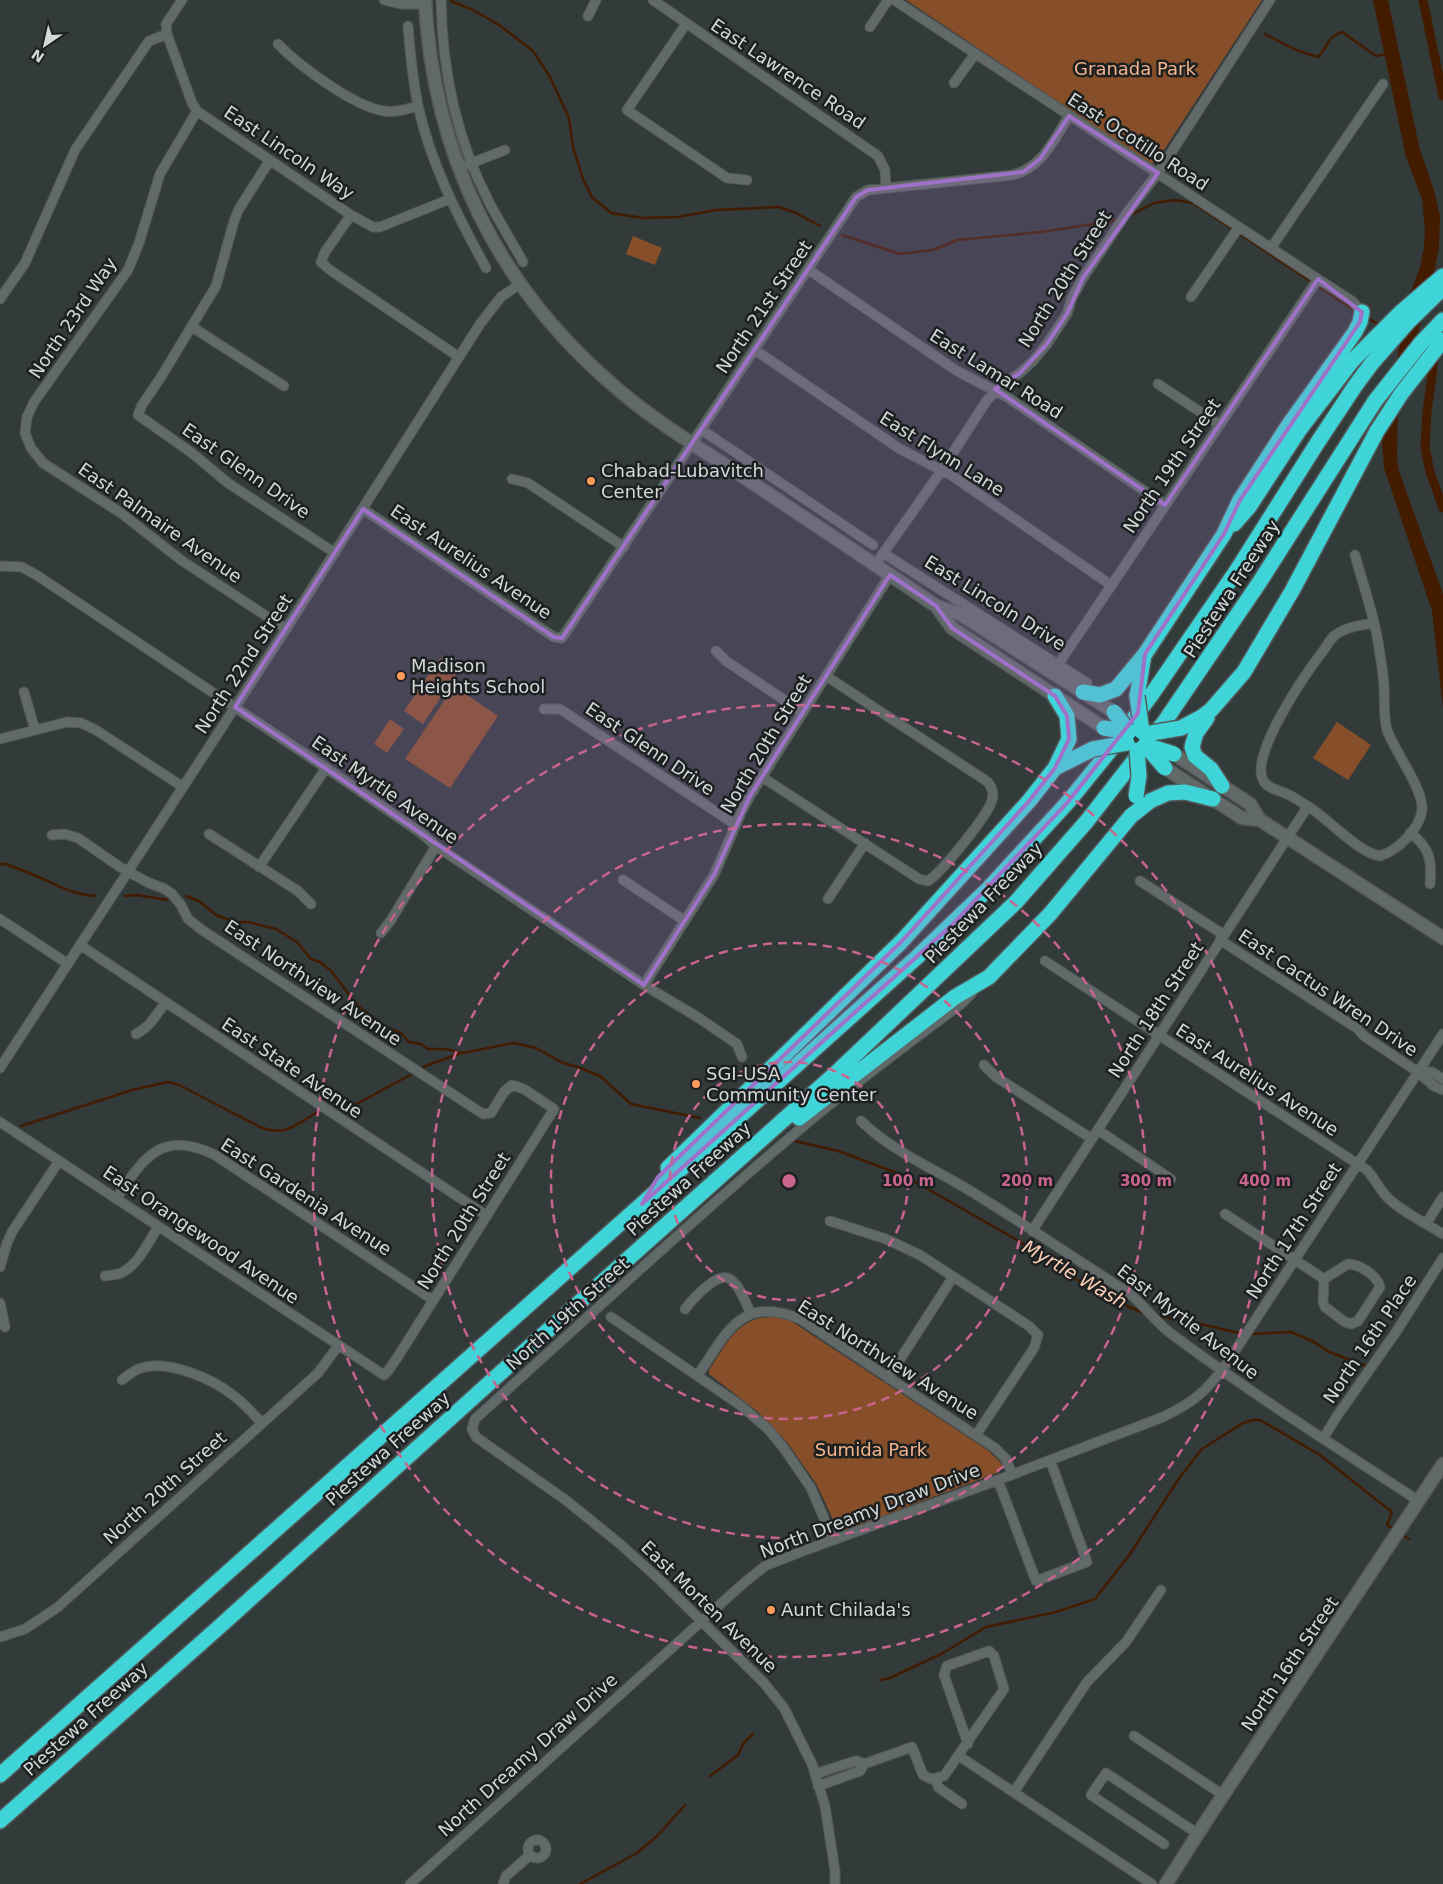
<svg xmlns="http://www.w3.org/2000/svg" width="1443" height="1884" viewBox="0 0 1443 1884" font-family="'DejaVu Sans',sans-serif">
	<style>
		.green { fill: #864e29 }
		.water { fill: #431c00 }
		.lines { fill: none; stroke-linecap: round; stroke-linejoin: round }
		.stream { stroke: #431c00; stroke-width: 2.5 }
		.canal { stroke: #431c00; stroke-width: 9 }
		.street-casing { stroke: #525858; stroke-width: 11 }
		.secondary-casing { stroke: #525858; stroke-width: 15 }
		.highway-casing { stroke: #525858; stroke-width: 18 }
		.street { stroke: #616969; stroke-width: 9 }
		.secondary { stroke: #616969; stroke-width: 12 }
		.highway { stroke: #3fd5d8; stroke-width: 15 }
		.highway-bridge-casing { stroke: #525858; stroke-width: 18; stroke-linecap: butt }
		.highway-bridge { stroke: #3fd5d8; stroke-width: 15 }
		.marked { fill: #9f71c9; fill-opacity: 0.2; stroke: #9f71c9; stroke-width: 4; stroke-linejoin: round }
		.ring { fill: none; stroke: #c9658d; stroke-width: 2.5; stroke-dasharray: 9 6 }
		.poi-dot { fill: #ff9b5a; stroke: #1d2020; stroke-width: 2 }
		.labels { text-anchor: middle; stroke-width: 5; stroke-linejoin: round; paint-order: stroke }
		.park-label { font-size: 18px; fill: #f3b38c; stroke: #1d2020 }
		.street-label { font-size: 18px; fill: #d4d8d8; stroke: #1d2020 }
		.poi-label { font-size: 18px; fill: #d4d8d8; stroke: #1d2020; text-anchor: start }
		.water-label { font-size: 19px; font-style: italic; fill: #fbcfb5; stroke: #1d2020 }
		.centre { fill: #c9658d; stroke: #1d2020; stroke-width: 2.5 }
		.ring-label { font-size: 15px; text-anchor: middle; font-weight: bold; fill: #c9658d; stroke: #1d2020; stroke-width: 5; stroke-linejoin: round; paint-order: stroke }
	</style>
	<rect width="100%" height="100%" fill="#323a3a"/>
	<path class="green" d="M906,0H1262L1156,162L1151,164Z
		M633,236L662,248L655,265L626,254Z
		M447,655L456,661L453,666L459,670L423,724L404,711L440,658L444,660Z
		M454,686L498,716L450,788L405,759Z
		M390,719L404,729L387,753L374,744Z
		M1337,722L1371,745L1348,780L1313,758Z
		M773,1317L786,1319L791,1321L989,1451L1002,1464L999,1472L846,1530L840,1529L836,1526L817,1485L787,1442L758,1412L709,1374V1370C727,1344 737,1317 773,1317Z"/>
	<path class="water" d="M1373,0H1388L1420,150L1434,190L1440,216L1439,248L1435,268L1398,409L1397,458L1399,471L1443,594V707L1432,611L1384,468L1382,439L1409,297L1420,267L1424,248L1425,230L1422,199L1406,157Z"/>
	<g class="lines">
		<path class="stream" d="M451,1L473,10L499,25L533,51L550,77L569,118L573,147L583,179L592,197L611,213L643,218L677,217L716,210L779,207L796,213L820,226
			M1265,34L1296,50L1318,57C1327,48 1328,36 1342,32L1376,56L1386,54
			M1129,216L1154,203L1175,200L1193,203L1357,312
			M842,235L900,254L933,250L957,240L1041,232L1119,220
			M1366,317L1381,326
			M0,864H6C18,869 31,873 43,879C61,887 75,895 95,896
			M125,896L137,895L167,900
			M186,896L199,901L216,915L235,922H248L276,929L297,942L311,959L320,962L331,971L358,1006L386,1027L401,1033L409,1042L421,1044L428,1049H446L462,1053L514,1043L536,1048L561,1062L580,1068L600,1076L631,1104L700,1118
			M423,1067L461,1053
			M346,1113L351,1107L410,1075
			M21,1126L132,1090L168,1082L179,1085L260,1127C285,1137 295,1125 316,1113
			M795,1141L838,1151L905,1176L1017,1240L1072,1277L1117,1302L1148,1315
			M1156,1316L1184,1320L1243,1334
			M1249,1334L1291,1332L1314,1342L1329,1352L1366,1366
			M1402,1535L1409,1539
			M880,1680L890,1678L943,1653L986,1627L1056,1612L1095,1599L1130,1554L1180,1477L1202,1449L1243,1423L1253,1420H1260L1267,1424L1320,1455L1392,1512L1387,1525L1395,1530
			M710,1776L738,1755L743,1744L753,1734
			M580,1884L637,1853L657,1836L685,1805"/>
		<path class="canal" d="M1423,0L1443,96
			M1443,332L1434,360L1427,412L1425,447L1430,472L1443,508"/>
		<defs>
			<path id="street" d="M182,0L166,24L167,34L192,103L197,111L351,215L373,227H380L450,199
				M384,0L401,4H425
				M441,0C442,70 457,140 489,202C500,223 512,242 523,262
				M653,0L878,156L885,170L886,188
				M894,0L1318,279L1352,301L1362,312
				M588,16L596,0
				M686,24L627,110L727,178L747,180
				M408,26C410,53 413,80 418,106C431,164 458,217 486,268
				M870,27L888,0
				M278,44C299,66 355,107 384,111C396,113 407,109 418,106
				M954,83L975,54
				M197,111L160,174L139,243L128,270L34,402L27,417L25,433L31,448L43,463L121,513L181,560L286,629
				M270,160L239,209L234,221L216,286L161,377L142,405L138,415L192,453L228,483L335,553
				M459,168L505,150
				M351,215L325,252L321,262L330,270L459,357
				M1271,248L1383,84
				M809,270L957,371L1007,397L1165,505
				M1191,297L1239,227
				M0,299L25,263L75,150L149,41L167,34
				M192,327L284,386
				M755,350L900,449L951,475L1111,585
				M1158,384L1220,425
				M702,430L873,545
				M512,479L528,483L624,547
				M363,509L554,637L562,638L856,197L868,190L1012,175C1042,168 1053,141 1069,116
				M883,553L1087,683
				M1355,555C1364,588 1376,621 1380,655C1382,665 1383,675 1384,685C1385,700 1383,716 1387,730C1395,752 1424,790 1422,810C1420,829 1397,851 1380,856C1357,852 1330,820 1309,807C1302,803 1296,798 1289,795C1281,790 1268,790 1263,780C1250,754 1306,673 1323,651C1326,647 1330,640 1334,636C1345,627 1361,625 1374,623
				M875,565L942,470L987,400L1006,382L1020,373L1033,361L1047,344L1067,314L1072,298L1083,278L1126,214L1158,173L1270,0
				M0,566L22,567L38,576L326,768L421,833L436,846L644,985L699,1018L737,1044L742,1057
				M716,651L726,661L802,712
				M1053,672L1318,279
				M24,692L35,730
				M544,709H560L736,825
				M0,739L67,722L81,723L96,730L183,787
				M762,777L919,879L928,881C941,873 989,814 992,800C994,792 992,788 988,782L826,676
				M1410,833C1430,847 1432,861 1430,884
				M209,834L298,891L311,904
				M259,867L326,768
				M623,880L685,921
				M1140,881L1224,935
				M828,899L865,843
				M0,919L68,964
				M381,933L391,920L436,846
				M1220,940L1358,1029L1364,1036L1418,1072L1434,1086L1443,1090
				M80,945L487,1216
				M1045,961L1367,1170C1375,1179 1379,1188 1386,1196C1400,1211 1426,1223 1443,1234
				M644,985L714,875L742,811L750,796L890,575
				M136,1034C150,1027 156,1015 165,1003
				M984,1065L996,1077L1092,1139
				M0,1068L286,629L480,324L501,297L520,284
				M1418,1072H1432L1443,1079
				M861,1121C894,1153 939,1171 977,1195C1029,1227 1078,1261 1129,1293C1145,1306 1156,1323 1173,1335C1252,1394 1336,1447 1419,1501
				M0,1122L384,1375L388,1371L397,1358L554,1109L524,1089L512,1085L504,1092L491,1113L483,1114L202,930L188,919L181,905L172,894L165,889L147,882L120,867L78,838L65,834L52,835
				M1098,1130L1171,1179
				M116,1199C144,1157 162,1129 215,1155L433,1300
				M1225,1214L1324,1279
				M830,1221L886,1239L920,1255L1029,1326L1038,1335L1034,1348L976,1435
				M1426,1224L1443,1197
				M1032,1231L1308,806
				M1348,1264C1359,1264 1377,1275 1380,1287L1358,1321L1351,1324L1345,1322L1325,1307L1323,1302L1324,1279Z
				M0,1267L7,1243L12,1232L59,1161
				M105,1276C110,1275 116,1275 121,1273C138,1265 148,1243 158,1227
				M0,1303L5,1327
				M685,1309C692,1300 717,1271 730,1279C740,1285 746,1304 751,1314
				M611,1317L740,1405L768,1429L783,1447L811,1488L833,1539
				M698,1375C726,1334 741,1294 800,1319L995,1448L1006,1459L1012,1474
				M888,1378L953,1277
				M122,1380C128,1375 134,1370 141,1368C168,1359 213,1379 234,1396C244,1403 253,1414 262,1423
				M1323,1439L1337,1416L1396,1332L1443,1258
				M998,1480L1036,1581L1087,1562L1050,1460
				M0,1637L25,1629L58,1607L318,1373L338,1346
				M1134,1736L1223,1795
				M959,1756L1152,1884
				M815,1774L852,1762L857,1761L864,1764
				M936,1779L938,1787L962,1804
				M818,1786L860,1771L864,1764L912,1747L923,1775L931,1779L944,1776L1004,1689L994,1656L989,1651L947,1666L944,1675L968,1744
				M1014,1792L1087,1682L1126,1642L1161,1590
				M528 1849a9 9 0 1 1 18 0a9 9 0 1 1-18 0Z
				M1164,1844L1091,1795L1106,1773L1198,1834
				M410,1884L745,1582L765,1566L803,1551L998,1480L1163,1417C1194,1402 1207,1391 1227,1363L1443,1034
				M503,1884L506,1876L530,1855
				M835,1884V1871L825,1806L812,1764L784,1708L764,1683L661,1581L620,1544L567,1501L476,1437L472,1429L475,1419C585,1320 693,1219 806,1124C856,1082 909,1043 961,1004L972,993"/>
			<path id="secondary" d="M425,0C433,154 497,286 614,386C655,422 703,450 748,480C811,522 873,563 936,606L960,614L1114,712
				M936,606L952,628L1104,728
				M1174,754L1250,804L1260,820
				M1165,768L1242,818L1260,820L1443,938
				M1166,1884L1208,1818L1443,1464"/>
			<path id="highway" d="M1234,524L1249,507L1300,429L1352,361L1400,313L1443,276
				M1083,692L1100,695L1116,689L1145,654L1224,534L1240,500L1290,423L1355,332L1360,322L1362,312
				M1137,696L1144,655
				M1207,718L1196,733L1192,747L1195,756L1211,769L1222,786
				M1181,728L1200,718L1211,710L1244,672L1292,591L1377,431L1401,394L1443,340
				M1055,768L1093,749
				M799,1118L955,997L989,977L1050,914L1131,816L1150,801L1168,793L1185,792L1213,799
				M668,1168L901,942L1029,801L1055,768L1069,739L1067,716L1055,696
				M0,1775L642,1204L916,958L987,890L1068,802L1108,753L1152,694L1237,570L1316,445L1355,386L1372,363L1408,322L1443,288
				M0,1821L218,1628L497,1376L837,1072L1016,902L1087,821L1165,721L1259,583L1375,401L1421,343L1443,320"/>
		</defs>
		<use href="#street" class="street-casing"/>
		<use href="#secondary" class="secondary-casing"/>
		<use href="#highway" class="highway-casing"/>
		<use href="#street" class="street"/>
		<use href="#secondary" class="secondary"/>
		<use href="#highway" class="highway"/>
		<defs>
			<path id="highway-bridge" d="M1137,696L1142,732
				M1114,712L1129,732
				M1104,728L1129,732
				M1145,734L1181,728
				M1145,745L1174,754
				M1145,745L1165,768
				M1093,749L1127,743
				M1136,796L1139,776L1137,750"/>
		</defs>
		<use href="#highway-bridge" class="highway-bridge-casing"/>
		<use href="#highway-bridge" class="highway-bridge"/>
	</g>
	<path class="marked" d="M1069,116L1158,173L1083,278L1067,314L1047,344L1020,373L995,389L1165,505L1318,279L1362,312L1360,322L1240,500L1224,534L1145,654L1138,713L1068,802L951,926L642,1204L658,1177L901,942L1029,801L1055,768L1069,739L1067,716L1055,696L952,628L936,606L890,575L750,796L714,875L644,985L235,707L363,509L554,637L562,638L856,197L868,190L1023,172L1040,159Z"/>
	<g class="ring">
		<circle cx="789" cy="1181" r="119"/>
		<circle cx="789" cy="1181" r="238"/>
		<circle cx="789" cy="1181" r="357"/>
		<circle cx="789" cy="1181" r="476"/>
	</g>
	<g class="poi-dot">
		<circle cx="591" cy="481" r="5"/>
		<circle cx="401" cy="676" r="5"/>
		<circle cx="696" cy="1084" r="5"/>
		<circle cx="771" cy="1610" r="5"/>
	</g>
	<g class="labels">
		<g class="park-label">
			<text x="1135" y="75">Granada Park</text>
			<text x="871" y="1456">Sumida Park</text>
		</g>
		<g class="street-label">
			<text transform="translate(788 74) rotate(34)" y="6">East Lawrence Road</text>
			<text transform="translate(1138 142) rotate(33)" y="6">East Ocotillo Road</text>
			<text transform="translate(289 153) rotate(34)" y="6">East Lincoln Way</text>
			<text transform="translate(1065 279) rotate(-58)" y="6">North 20th Street</text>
			<text transform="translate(764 307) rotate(-56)" y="6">North 21st Street</text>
			<text transform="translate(73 318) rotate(-56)" y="6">North 23rd Way</text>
			<text transform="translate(996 374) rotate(32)" y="6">East Lamar Road</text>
			<text transform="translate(942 454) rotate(32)" y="6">East Flynn Lane</text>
			<text transform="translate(1172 466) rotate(-56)" y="6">North 19th Street</text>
			<text transform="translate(246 471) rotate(35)" y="6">East Glenn Drive</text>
			<text transform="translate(160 523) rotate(35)" y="6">East Palmaire Avenue</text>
			<text transform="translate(471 562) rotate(34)" y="6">East Aurelius Avenue</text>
			<text transform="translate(1232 589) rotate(-57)" y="6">Piestewa Freeway</text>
			<text transform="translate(995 603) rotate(32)" y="6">East Lincoln Drive</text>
			<text transform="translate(244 664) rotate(-57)" y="6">North 22nd Street</text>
			<text transform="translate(766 744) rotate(-59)" y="6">North 20th Street</text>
			<text transform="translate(650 749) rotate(34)" y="6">East Glenn Drive</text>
			<text transform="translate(385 790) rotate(35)" y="6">East Myrtle Avenue</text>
			<text transform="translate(984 903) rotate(-46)" y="6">Piestewa Freeway</text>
			<text transform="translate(313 983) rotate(34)" y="6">East Northview Avenue</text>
			<text transform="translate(1328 993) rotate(34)" y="6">East Cactus Wren Drive</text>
			<text transform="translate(1156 1010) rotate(-57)" y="6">North 18th Street</text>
			<text transform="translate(292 1068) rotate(34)" y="6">East State Avenue</text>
			<text transform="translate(1257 1080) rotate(33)" y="6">East Aurelius Avenue</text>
			<text transform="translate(689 1179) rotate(-42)" y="6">Piestewa Freeway</text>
			<text transform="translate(306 1197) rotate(33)" y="6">East Gardenia Avenue</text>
			<text transform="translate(464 1221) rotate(-58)" y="6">North 20th Street</text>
			<text transform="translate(1294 1231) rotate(-57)" y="6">North 17th Street</text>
			<text transform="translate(201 1235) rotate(34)" y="6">East Orangewood Avenue</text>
			<text transform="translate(568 1314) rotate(-42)" y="6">North 19th Street</text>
			<text transform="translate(1188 1322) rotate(38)" y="6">East Myrtle Avenue</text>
			<text transform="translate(1370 1339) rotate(-56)" y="6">North 16th Place</text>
			<text transform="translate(888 1360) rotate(32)" y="6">East Northview Avenue</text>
			<text transform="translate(388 1449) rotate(-42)" y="6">Piestewa Freeway</text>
			<text transform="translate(165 1488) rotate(-42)" y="6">North 20th Street</text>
			<text transform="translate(870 1511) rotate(-21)" y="6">North Dreamy Draw Drive</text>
			<text transform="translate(709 1607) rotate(44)" y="6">East Morten Avenue</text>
			<text transform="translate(1290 1664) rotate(-56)" y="6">North 16th Street</text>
			<text transform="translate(86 1719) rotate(-42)" y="6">Piestewa Freeway</text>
			<text transform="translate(528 1755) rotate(-42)" y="6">North Dreamy Draw Drive</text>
		</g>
		<g class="poi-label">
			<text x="601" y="477">Chabad-Lubavitch<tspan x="601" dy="21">Center</tspan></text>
			<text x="411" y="672">Madison<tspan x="411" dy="21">Heights School</tspan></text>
			<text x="706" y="1080">SGI-USA<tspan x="706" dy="21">Community Center</tspan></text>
			<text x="781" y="1616">Aunt Chilada's</text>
		</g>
		<g class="water-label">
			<text transform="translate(1075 1274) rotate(30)" y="7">Myrtle Wash</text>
		</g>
	</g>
	<circle cx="789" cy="1181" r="8" class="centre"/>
	<g class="ring-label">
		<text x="908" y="1186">100 m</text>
		<text x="1027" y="1186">200 m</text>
		<text x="1146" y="1186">300 m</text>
		<text x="1265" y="1186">400 m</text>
	</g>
	<g transform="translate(45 45) rotate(214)" stroke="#1d2020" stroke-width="4" paint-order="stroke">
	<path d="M0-4L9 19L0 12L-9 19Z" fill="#d4d8d8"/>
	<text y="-8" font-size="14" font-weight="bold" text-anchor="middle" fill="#d4d8d8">N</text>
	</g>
</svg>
